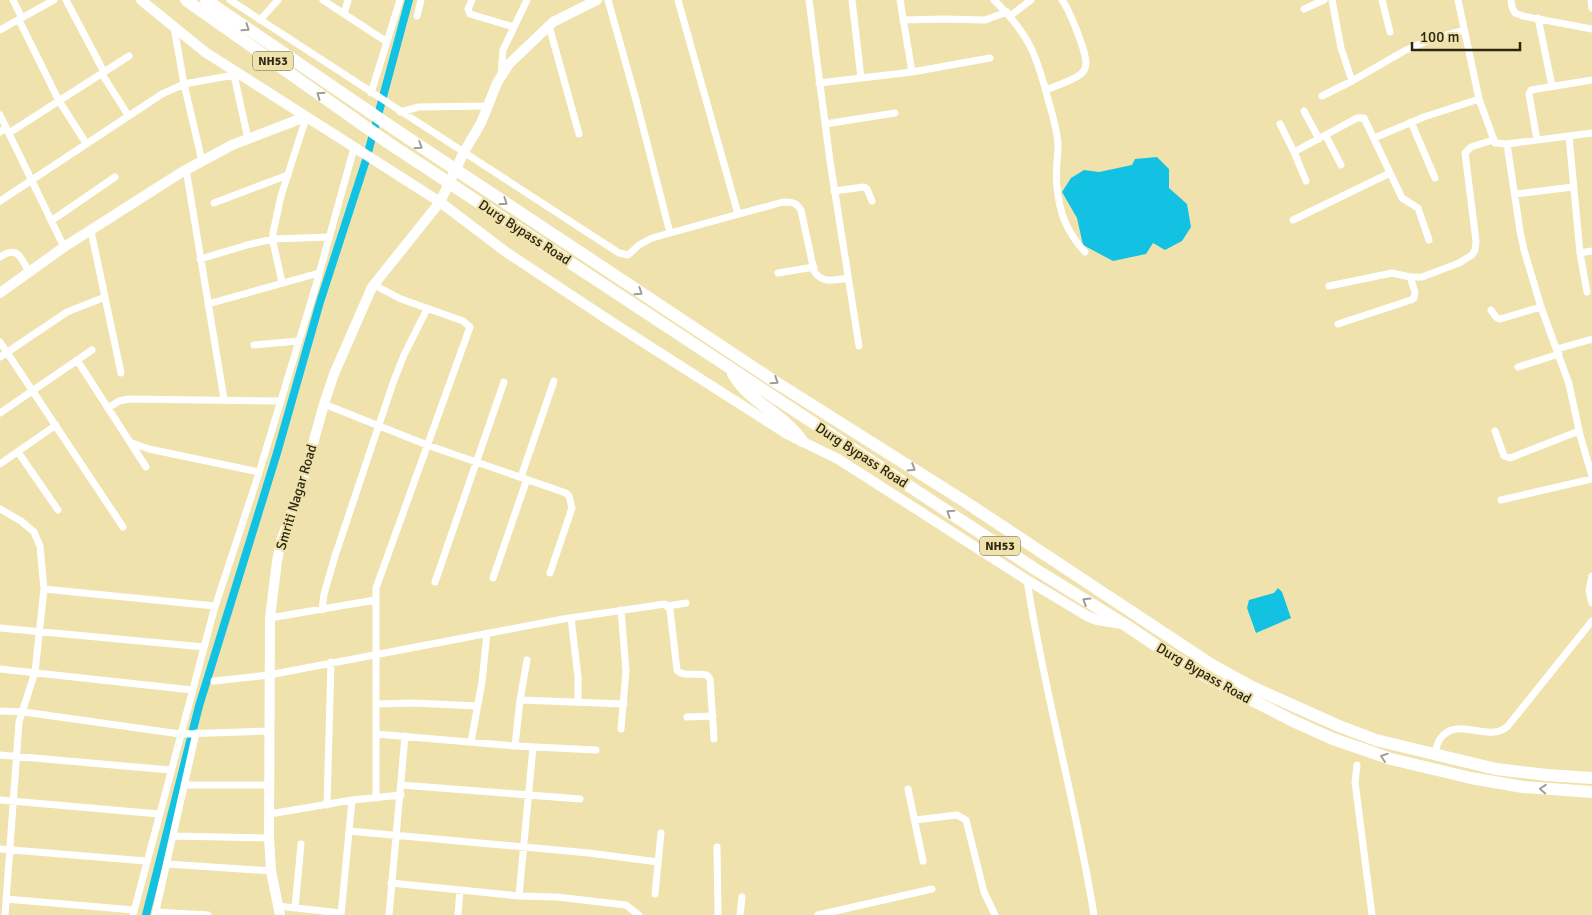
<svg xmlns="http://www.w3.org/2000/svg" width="1592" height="915" viewBox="0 0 1592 915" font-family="Signika,sans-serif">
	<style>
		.water { fill: #13c2e2 }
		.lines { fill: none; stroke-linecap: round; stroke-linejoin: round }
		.canal { stroke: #13c2e2; stroke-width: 8 }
		.street { stroke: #fff; stroke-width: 7 }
		.secondary { stroke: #fff; stroke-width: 10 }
		.highway { stroke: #fff; stroke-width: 12 }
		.oneway { stroke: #a09e94 }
		.labels { text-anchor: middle; stroke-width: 4.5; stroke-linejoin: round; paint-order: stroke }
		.shield { fill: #efe2ac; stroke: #665f40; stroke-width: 1 }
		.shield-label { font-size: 12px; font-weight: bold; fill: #2c2712 }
		.street-label { font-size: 14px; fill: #2c2712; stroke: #efe2ac }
	</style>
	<rect width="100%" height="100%" fill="#efe2ac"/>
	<path class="water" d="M1157,157L1169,169V188L1187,204L1191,227L1182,241L1165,250L1153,243L1146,254L1113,261L1083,245L1077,218L1062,192L1071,178L1084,170L1099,172L1132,165L1135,159Z
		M1278,588L1282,592L1291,618L1256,633L1247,608L1249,600L1274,593Z"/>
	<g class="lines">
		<path class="canal" d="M146,915L199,706L277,453L320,302L366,160L409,0"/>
		<path class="street" d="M13,0L22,18
			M66,0L104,72
			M230,0L619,253L628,255L639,245L652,238L783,202C792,202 796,202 801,210L814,271C822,284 835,280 848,278
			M323,0L387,42
			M472,0L468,9L470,14L514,27
			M608,0L636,100L670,233
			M678,0L738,214
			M809,0L830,161L859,346
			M852,0L861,78
			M900,0L912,72
			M994,0C1030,35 1037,56 1049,103C1053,116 1057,130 1058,144C1058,158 1055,172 1057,186C1059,213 1067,232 1085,252
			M1332,0L1341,48L1352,81
			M1382,0L1390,32
			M1458,0L1479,99L1495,143L1507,144L1592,133
			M1511,0L1512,7L1515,13L1523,16L1592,29
			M1591,0L1592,8
			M1304,9L1324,0
			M344,14L348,0
			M417,16L421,0
			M1010,16L1031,0
			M1538,18L1552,86
			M19,20L59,101L86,143
			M260,20L278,0
			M903,20L944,19L985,20L1007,12
			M549,26L579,134
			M174,27L184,84L202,161
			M0,30L54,0
			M102,74L128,115
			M234,75L248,139
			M501,76L503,50L527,0
			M819,83L912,72L990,58
			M1046,90C1055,86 1075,80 1082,73C1084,71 1086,66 1086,62C1085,49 1070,11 1062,0
			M371,93L400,0
			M1322,96L1352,81L1406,50L1432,39L1464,30
			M1304,111L1319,139
			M400,112L419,107L489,106
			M0,115L64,247
			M1411,122L1435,178
			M825,124L895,113
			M1280,124L1294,152
			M0,132L6,128
			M9,133L129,56
			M1326,136L1341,165
			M1569,136L1580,253L1587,292
			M1374,138L1424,117L1479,99
			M1537,140L1529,94L1531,90L1592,80
			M1507,144L1520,231L1524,250L1541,307L1569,384L1580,435L1592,476
			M186,169L224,399
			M1306,181L1294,152L1357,118H1364L1402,198L1418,208L1419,211L1429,240
			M834,191L864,187L867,189L872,201
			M1515,194L1573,187
			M0,201L162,94L184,84L240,74
			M214,203L288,175
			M1293,220L1390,173
			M51,221L115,177
			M91,231L121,373
			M1580,253L1592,251
			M0,257C18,245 21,258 29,272
			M200,259L247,245L273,239L329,237
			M778,273L814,267
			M282,282L273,242V233L281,196L306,118
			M374,285L401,299L463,321L470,327L376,588V798
			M1329,286L1392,273L1410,277H1422L1459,263L1472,255L1475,250L1476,241L1465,153L1471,147L1493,140
			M208,304L319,273
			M1491,310L1496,317L1500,319L1541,307
			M1338,324L1411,300L1414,298L1415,292L1410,277
			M0,342L123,527
			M254,345L298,341
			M1557,349L1592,339
			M0,357L67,312L105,297
			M77,360L146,467
			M1518,367L1559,354
			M324,404L427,445L566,493L569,496L572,508L550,573
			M108,408L119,401L129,399L281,401
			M0,413L92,350
			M1495,431L1504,456L1510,458L1579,431
			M132,443L149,449L259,472
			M18,452L58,510
			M0,464L56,425
			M521,477L554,381
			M1501,500L1592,479
			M0,509L21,521L34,532L40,546L44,589L35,672L19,722L5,915
			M1592,576L1589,591L1592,603
			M493,578L527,479
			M1027,580C1044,693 1076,802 1094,915
			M435,582L504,382
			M44,589L215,606
			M668,606L686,603
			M322,610L324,594L335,556L393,383L404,355L427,309
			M621,610L626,671L621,729
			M270,618L375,600
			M571,618L578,677V702
			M0,628L204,647
			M0,669L192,690
			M214,681L269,675L563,619L665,604L670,610L677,670C684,678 697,672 707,675L710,679L714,739
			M520,700L624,704
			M376,704L413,703L477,706
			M0,711L24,712L180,734L268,731
			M687,717L713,716
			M376,734L515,746L596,750
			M471,742L482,682L487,633
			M515,746L520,700L527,660
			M0,755L170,770
			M1434,755C1436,750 1437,743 1440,739C1457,715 1487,743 1507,727L1592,621
			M1357,765L1355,782L1372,915
			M184,785H270
			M401,785L580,799
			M908,789L923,861
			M0,800L159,814
			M327,805L331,662
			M270,814L352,800L401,795
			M915,820L957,815L966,820L984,892L995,915
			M349,831L589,853L658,862
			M173,836L269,838
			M717,847L718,915
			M0,849L146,861
			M167,864L271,871
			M391,883L519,896L557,897L626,905L639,915
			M655,894L661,833
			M519,896L533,747
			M6,899L134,910
			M278,906L341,913
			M295,908L301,844
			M156,912L208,915
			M133,915L214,610L258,476L316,285L354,148
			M155,915L196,733
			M341,915L352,800
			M389,915L405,736
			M458,915L460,890
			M740,915L742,897
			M818,915L932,889"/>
		<path class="secondary" d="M141,0L205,52L440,202L506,252L610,321L787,434L838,459L1027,580L1087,616L1097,620L1122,624
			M0,293L64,247L182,172L232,145L305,117
			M280,915L271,871L269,838L270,618L277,561L281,541L301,487L324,404L334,374L372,287L440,202L464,152L481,123L497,83L509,64L553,22L597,0"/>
		<path class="highway" d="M186,0L387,142L1035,569L1124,624L1167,653L1209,678L1293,721L1333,739L1391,759L1471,778L1523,787L1592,792
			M206,0L399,132L774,381L964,501L1212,665L1252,687L1339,726L1376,740L1496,769L1547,775L1592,778
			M733,374C750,403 784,414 802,441"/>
	</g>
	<defs><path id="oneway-chevron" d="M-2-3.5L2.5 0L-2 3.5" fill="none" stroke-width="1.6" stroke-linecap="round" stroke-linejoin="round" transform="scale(1.25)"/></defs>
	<g class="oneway">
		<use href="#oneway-chevron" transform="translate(246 28) rotate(35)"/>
		<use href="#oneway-chevron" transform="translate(320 95) rotate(-145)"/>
		<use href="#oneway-chevron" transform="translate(419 146) rotate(33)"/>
		<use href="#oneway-chevron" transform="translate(504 202) rotate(34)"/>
		<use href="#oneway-chevron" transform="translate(639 292) rotate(34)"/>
		<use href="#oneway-chevron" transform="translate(775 381) rotate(33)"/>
		<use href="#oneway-chevron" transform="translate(912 468) rotate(32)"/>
		<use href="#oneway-chevron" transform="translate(950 513) rotate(-147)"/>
		<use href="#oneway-chevron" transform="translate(1086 601) rotate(-148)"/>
		<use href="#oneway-chevron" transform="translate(1384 757) rotate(-161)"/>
		<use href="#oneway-chevron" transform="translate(1543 789) rotate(-176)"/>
	</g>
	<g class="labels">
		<g class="shield">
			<rect x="253" y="51.5" width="40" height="19" rx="4"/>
			<rect x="980" y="536.5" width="40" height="19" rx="4"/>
		</g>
		<g class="shield-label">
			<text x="273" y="65">NH53</text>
			<text x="1000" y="550">NH53</text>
		</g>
		<g class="street-label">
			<text transform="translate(525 232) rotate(33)" y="5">Durg Bypass Road</text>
			<text transform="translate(862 455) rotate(33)" y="5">Durg Bypass Road</text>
			<text transform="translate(296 497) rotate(-73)" y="5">Smriti Nagar Road</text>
			<text transform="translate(1204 673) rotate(30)" y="5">Durg Bypass Road</text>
		</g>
	</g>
	<path d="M1412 42v8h108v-8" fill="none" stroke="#2c2712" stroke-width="2.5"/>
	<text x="1420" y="42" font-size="15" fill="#2c2712" stroke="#efe2ac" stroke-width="4" paint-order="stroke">100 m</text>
</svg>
